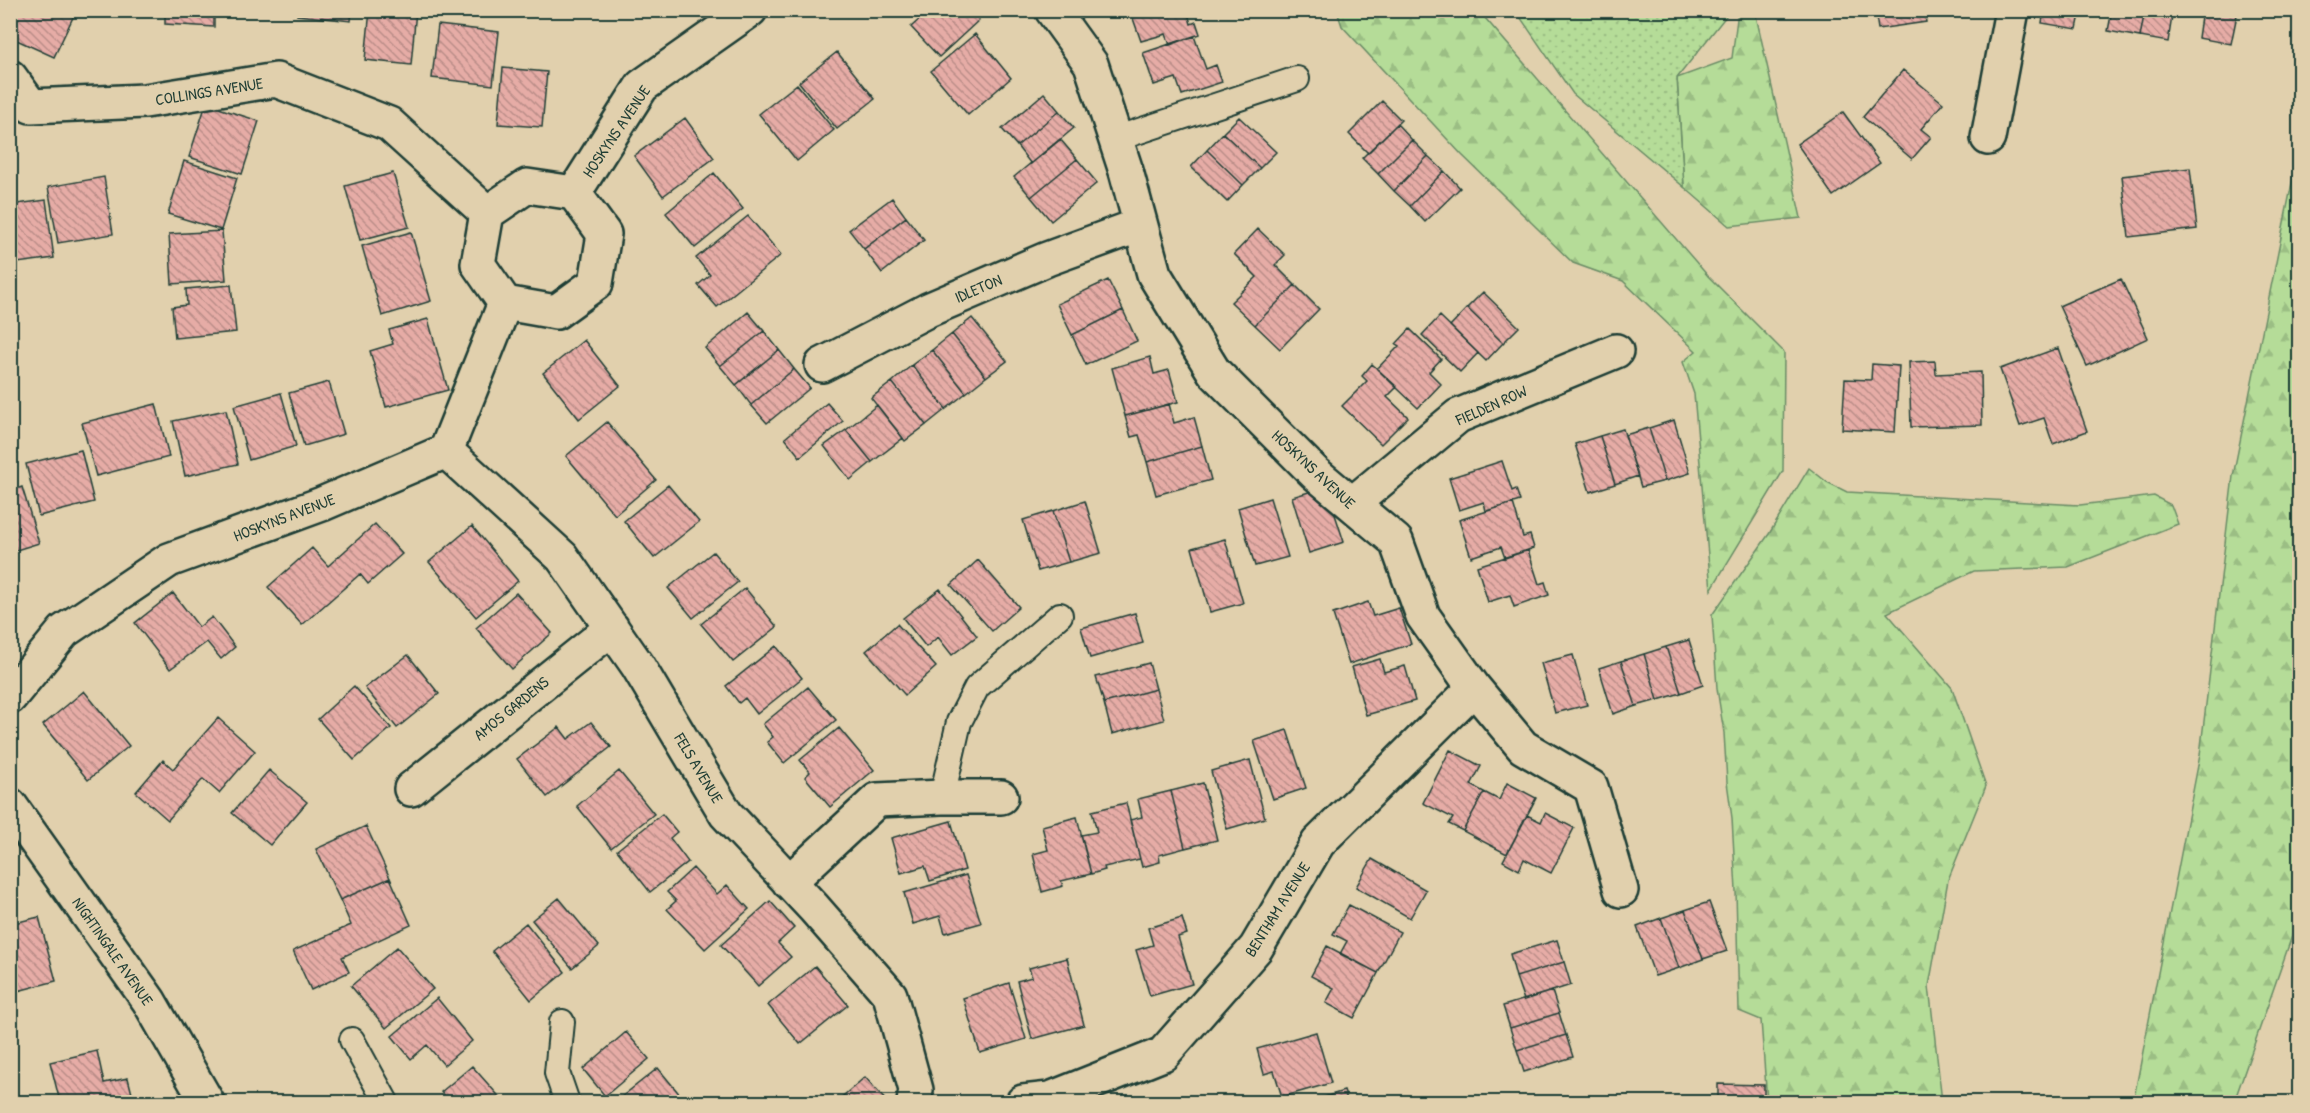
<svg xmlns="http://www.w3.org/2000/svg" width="2310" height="1113" viewBox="0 0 2310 1113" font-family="'Patrick Hand',sans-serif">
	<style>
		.forest { fill: url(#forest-firs); stroke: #6a8c66; stroke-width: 1.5 }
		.park { fill: url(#park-dots); stroke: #6a8c66; stroke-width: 1.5 }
		.building { fill: url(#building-back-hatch); stroke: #1f3d34; stroke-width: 1.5 }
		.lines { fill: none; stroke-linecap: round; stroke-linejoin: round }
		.lane-casing { stroke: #1f3d34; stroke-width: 28 }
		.street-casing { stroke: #1f3d34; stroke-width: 38 }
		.lane { stroke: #e1d0ad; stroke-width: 24 }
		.street { stroke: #e1d0ad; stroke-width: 33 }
		.labels { text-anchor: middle; stroke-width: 6; stroke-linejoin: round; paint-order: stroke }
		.street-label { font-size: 16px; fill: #1f3d34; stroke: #e1d0ad }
	</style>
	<defs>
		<pattern id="forest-firs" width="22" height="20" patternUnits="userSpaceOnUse" patternTransform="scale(1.5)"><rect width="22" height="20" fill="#b5dc98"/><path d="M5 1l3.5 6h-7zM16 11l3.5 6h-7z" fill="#9bbe84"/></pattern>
		<pattern id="park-dots" width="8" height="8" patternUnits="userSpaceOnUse" patternTransform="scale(1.5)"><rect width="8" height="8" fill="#b5dc98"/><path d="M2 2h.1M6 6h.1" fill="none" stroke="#9bbe84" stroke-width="1.8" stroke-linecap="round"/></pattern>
		<pattern id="building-back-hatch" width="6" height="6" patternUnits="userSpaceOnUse" patternTransform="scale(1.5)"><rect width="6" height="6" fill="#e6aca6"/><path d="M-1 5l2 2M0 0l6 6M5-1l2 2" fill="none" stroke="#ba8d88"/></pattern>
	</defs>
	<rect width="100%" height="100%" fill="#e1d0ad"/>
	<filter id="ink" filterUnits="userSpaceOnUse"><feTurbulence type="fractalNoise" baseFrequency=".0167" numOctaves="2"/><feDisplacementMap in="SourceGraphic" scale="12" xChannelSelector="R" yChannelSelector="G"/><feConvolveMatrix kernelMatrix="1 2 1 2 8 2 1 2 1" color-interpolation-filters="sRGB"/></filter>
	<g filter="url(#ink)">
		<path class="forest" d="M1337,11H1479L1708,276L1784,352L1783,471L1711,590L1694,394L1683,362L1696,351L1623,281L1573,263L1462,155L1342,26Z
			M1738,11H1755L1801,218L1729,226L1684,187L1677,78L1732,58Z
			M2299,148V916L2234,1102H2131L2134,1098L2200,755L2233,476Z
			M1809,468L1827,482L1847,492L2080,505L2154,496L2171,505L2178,524L2068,567L1974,571L1887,613L1952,688L1986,786L1948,880L1929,986L1942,1102H1767L1761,1020L1739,1011L1736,891L1732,818L1727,782L1724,733L1717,688L1712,615L1769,534Z"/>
		<path class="park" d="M1516,11H1730L1677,78L1684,187L1573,94Z"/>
		<path class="building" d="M11,10H70L75,13L54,57L10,37Z
			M165,10H214V27L165,24Z
			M298,10H352L351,21L297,15Z
			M370,10H416L411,65L365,60Z
			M930,10H971L979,20L939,57L911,27Z
			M1130,10H1187L1191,24L1196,22L1200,34L1170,45L1166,34L1141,41Z
			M1875,10H1924L1926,22L1878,29Z
			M2044,10H2081L2077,29L2042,23Z
			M2112,10H2145L2140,37L2108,31Z
			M2145,10H2173L2168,42L2140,37Z
			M2202,10H2238L2231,44L2198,38Z
			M438,25L499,32L493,85L432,78Z
			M975,34L1011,78L968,115L931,71Z
			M1194,36L1206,69L1216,65L1222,82L1182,95L1176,78L1154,85L1143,53Z
			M837,52L875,99L837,129L799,82Z
			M503,68L547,72L542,127L498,124Z
			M1903,70L1943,103L1921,129L1931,137L1912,159L1863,117Z
			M797,84L834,130L797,161L759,114Z
			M1044,93L1059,111L1017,146L1002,129Z
			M1382,101L1401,120L1368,153L1349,134Z
			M206,104L259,121L242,174L189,157Z
			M1059,111L1074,128L1031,164L1017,146Z
			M1843,112L1880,163L1833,196L1797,144Z
			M1239,117L1276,152L1260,168L1223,133Z
			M685,118L714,158L663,196L634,156Z
			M1397,124L1412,140L1378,174L1362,158Z
			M1223,133L1260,168L1243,185L1207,150Z
			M1060,139L1077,159L1031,197L1014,177Z
			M1412,140L1428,156L1394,191L1378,174Z
			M1207,150L1243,185L1227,202L1191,167Z
			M1428,156L1444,171L1410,206L1394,191Z
			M1077,159L1097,183L1051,221L1031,197Z
			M184,161L237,178L221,230L168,214Z
			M2190,168L2197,229L2129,237L2122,176Z
			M1444,171L1460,188L1425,222L1410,206Z
			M393,173L409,227L360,240L345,186Z
			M714,173L743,209L695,248L666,213Z
			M104,177L113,234L58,243L48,187Z
			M892,198L906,217L864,249L849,230Z
			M46,200L54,258L10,264V205Z
			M748,216L781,255L717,307L698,285L710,275L696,258Z
			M906,217L924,240L882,273L864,249Z
			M1258,229L1285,255L1275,265L1295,285L1255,325L1231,302L1257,277L1234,254Z
			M222,231L226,280L172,284L169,234Z
			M411,232L431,301L382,316L362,246Z
			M2121,279L2148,338L2087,366L2059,306Z
			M1108,280L1123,310L1072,335L1057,304Z
			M231,285L236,332L175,338L172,307L187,305L186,289Z
			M1295,285L1319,309L1280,349L1255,325Z
			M1483,292L1519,327L1503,343L1467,308Z
			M1467,308L1503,343L1486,361L1450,326Z
			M1123,310L1137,341L1086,365L1072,335Z
			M748,312L764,331L720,366L705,348Z
			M1440,316L1478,353L1460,372L1422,335Z
			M972,318L1007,361L986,377L952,334Z
			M428,319L448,390L386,407L370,351L393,344L389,330Z
			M1410,329L1441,359L1429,372L1441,384L1418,408L1377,369L1399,346L1396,344Z
			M764,331L779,350L736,385L720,366Z
			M952,334L986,377L966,393L932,350Z
			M584,340L620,386L579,419L543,373Z
			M2058,348L2087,431L2053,444L2044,418L2020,426L2000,369Z
			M779,350L794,369L751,405L736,385Z
			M932,350L966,393L946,409L912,365Z
			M1150,357L1154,374L1169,370L1178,402L1125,416L1112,368Z
			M1935,361L1936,374L1981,372L1982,425L1911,427L1909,362Z
			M1372,364L1397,387L1387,397L1408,417L1381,444L1342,406L1367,381L1362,376Z
			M1872,364L1899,366L1895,432L1842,429L1845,379L1871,380Z
			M912,365L946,409L926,425L892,382Z
			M794,369L810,388L767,423L751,405Z
			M329,382L344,434L304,446L289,393Z
			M892,382L926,425L905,441L871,398Z
			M281,393L296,446L249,460L234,406Z
			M827,403L843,421L800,457L785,438Z
			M156,404L169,457L96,476L82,423Z
			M1169,404L1174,423L1194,417L1202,446L1147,462L1139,435L1131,437L1125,416Z
			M877,405L903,438L872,462L846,430Z
			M226,410L238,464L185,476L173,421Z
			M1674,420L1690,473L1665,481L1649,428Z
			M607,422L656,480L615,515L566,456Z
			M1649,428L1665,481L1641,487L1625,435Z
			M1623,429L1638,476L1615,484L1600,436Z
			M846,430L872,462L850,480L824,446Z
			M1600,436L1615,484L1590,492L1575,444Z
			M1202,446L1211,480L1156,495L1147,462Z
			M81,450L94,502L39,516L26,464Z
			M1502,461L1512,491L1516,489L1520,501L1486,511L1484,502L1459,510L1449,478Z
			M668,485L699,522L654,558L624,521Z
			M22,487L39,543L10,552V491Z
			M1326,487L1344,542L1309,553L1292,497Z
			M1270,498L1288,557L1255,566L1238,508Z
			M1085,501L1101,553L1069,562L1053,511Z
			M1513,503L1523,537L1530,535L1534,548L1505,558L1501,547L1471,557L1459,520Z
			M1053,511L1069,562L1038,571L1023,520Z
			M375,524L402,554L368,584L360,574L302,625L268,587L312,548L328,566Z
			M472,526L518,581L476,617L429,562Z
			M1225,539L1243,603L1210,612L1192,548Z
			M1528,550L1539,584L1545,582L1549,595L1514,607L1510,595L1488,602L1477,566Z
			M713,552L738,582L693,618L668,588Z
			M978,560L1019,607L992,631L951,585Z
			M745,588L777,627L733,662L701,624Z
			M940,589L977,636L952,655L938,637L926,647L903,618Z
			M173,593L199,627L212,617L235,647L221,659L207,642L170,669L135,623Z
			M516,593L552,633L512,669L476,628Z
			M1368,602L1373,616L1399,608L1411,644L1349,664L1333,614Z
			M1135,613L1143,643L1090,658L1081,628Z
			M897,624L936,667L905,695L866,651Z
			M1689,640L1703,685L1681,693L1666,647Z
			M776,646L802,678L757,714L745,698L739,703L726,686Z
			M1666,647L1681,693L1658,700L1644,654Z
			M1644,654L1658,700L1636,706L1621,661Z
			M408,655L439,694L397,728L365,688Z
			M1573,655L1587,705L1555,713L1541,663Z
			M1380,659L1384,672L1405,666L1415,701L1366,715L1352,667Z
			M1621,661L1636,706L1613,714L1599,668Z
			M1149,663L1156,689L1104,703L1096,677Z
			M354,686L391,728L354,760L318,719Z
			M808,687L836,720L784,763L767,742L773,737L763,724Z
			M1156,689L1164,720L1112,734L1104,703Z
			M84,691L129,746L88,780L43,725Z
			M218,718L255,751L219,793L203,779L168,820L136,792L163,760L173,769Z
			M591,722L611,747L547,797L517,759L559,727L568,739Z
			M839,728L874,770L830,807L805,777L810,772L800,760Z
			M1287,730L1306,788L1273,799L1254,741Z
			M1450,750L1481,766L1471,785L1484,792L1463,831L1449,824L1453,818L1423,803Z
			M1250,760L1265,818L1227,829L1211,771Z
			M269,770L307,802L270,845L232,813Z
			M619,771L654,814L611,848L577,806Z
			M1203,783L1217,840L1185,848L1171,791Z
			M1507,783L1536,798L1507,854L1463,831L1484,792L1499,800Z
			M1171,791L1185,848L1159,855L1160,862L1142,867L1130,820L1142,817L1138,799Z
			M1126,803L1140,859L1104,867L1105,870L1091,874L1081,835L1097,832L1092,811Z
			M1545,813L1574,828L1551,873L1524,859L1519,870L1503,861L1527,815L1541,822Z
			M662,814L677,832L670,838L688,862L650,892L617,850Z
			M1077,817L1091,874L1061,881L1063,886L1042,892L1033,854L1048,850L1042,826Z
			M951,821L965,870L930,881L925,866L901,873L891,838Z
			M366,826L390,878L340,900L316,849Z
			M1372,859L1426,890L1410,918L1356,887Z
			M693,868L717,894L727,885L749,909L705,949L667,909L676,901L667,892Z
			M966,875L981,923L945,933L940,916L913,924L904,893Z
			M390,878L411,925L342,957L349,972L311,990L293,951L351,925L340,900Z
			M559,898L599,946L572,968L532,920Z
			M770,901L794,928L778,943L791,957L758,986L721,945Z
			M1709,902L1727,951L1703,959L1685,910Z
			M1349,905L1400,932L1378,973L1340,954L1347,941L1333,934Z
			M1685,910L1703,959L1679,968L1661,918Z
			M39,917L56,981L10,993V924Z
			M1182,918L1187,934L1178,937L1192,984L1150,996L1136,950L1153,945L1148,928Z
			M1661,918L1679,968L1655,976L1637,927Z
			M526,923L565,972L531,1000L492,951Z
			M1557,940L1564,962L1516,977L1510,954Z
			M1327,946L1378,973L1354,1018L1326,1003L1334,988L1311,976Z
			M397,947L433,989L386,1028L351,986Z
			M1067,958L1084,1025L1032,1039L1017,981L1032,977L1029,968Z
			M1564,962L1571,985L1524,1000L1516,977Z
			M815,966L848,1005L800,1044L768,1005Z
			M1009,983L1026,1039L980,1053L963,998Z
			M1552,991L1559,1013L1510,1028L1503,1006Z
			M437,998L472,1041L444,1065L427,1045L411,1059L392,1036Z
			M1559,1013L1566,1035L1517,1050L1510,1028Z
			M626,1032L649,1059L605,1096L583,1069Z
			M1316,1032L1331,1083L1282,1097L1274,1071L1264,1074L1257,1049Z
			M1566,1035L1573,1057L1524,1072L1517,1050Z
			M97,1051L104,1083L128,1078L134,1102H60L50,1062Z
			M472,1066L504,1102H436L444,1096L441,1092Z
			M658,1068L686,1102H615Z
			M865,1077L887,1102H836Z
			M1718,1084L1764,1085V1102H1718Z
			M1344,1091L1348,1102H1308Z"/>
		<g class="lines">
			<defs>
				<path id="lane" d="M1115,139L1297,79
					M942,797L959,722L977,687L1060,615
					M562,1022L557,1073L567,1102
					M352,1040L386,1102"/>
				<path id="street" d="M1052,10L1091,64L1126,171L1154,274L1214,372L1315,473L1396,541L1423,616L1474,688L1523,747L1591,787L1621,890
					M10,77L31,106L145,101L276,80L389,124L487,213
					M1988,138L2012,10
					M527,186L574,193L604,234L596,283L556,312L505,303L478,264L487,213Z
					M574,193L642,86L750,10
					M822,365L928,310L1047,259L1140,225
					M446,451L562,557L638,666L726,814L814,908L890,995L916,1090L914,1102
					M1352,504L1458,416L1616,351
					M10,697L64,631L169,560L322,504L446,451L505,303
					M411,789L612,628
					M10,805L149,1001L207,1102
					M789,882L877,800L942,797H1001
					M1023,1102L1050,1099L1163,1054L1256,948L1318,843L1474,688"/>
			</defs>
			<use href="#lane" class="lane-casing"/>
			<use href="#street" class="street-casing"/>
			<use href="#lane" class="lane"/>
			<use href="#street" class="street"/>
		</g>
	</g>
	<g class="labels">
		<g class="street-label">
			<text transform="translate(209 91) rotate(-9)" y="6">COLLINGS AVENUE</text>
			<text transform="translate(616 131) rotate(-56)" y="6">HOSKYNS AVENUE</text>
			<text transform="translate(978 288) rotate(-23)" y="6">IDLETON</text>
			<text transform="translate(1491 405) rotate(-24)" y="6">FIELDEN ROW</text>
			<text transform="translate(1314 469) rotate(43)" y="6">HOSKYNS AVENUE</text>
			<text transform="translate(284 517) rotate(-21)" y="6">HOSKYNS AVENUE</text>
			<text transform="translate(511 708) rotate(-39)" y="6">AMOS GARDENS</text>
			<text transform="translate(699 768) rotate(59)" y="6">FELS AVENUE</text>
			<text transform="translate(1277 909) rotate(-58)" y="6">BENTHAM AVENUE</text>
			<text transform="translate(113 951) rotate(55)" y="6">NIGHTINGALE AVENUE</text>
		</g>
	</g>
	<rect width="2310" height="1113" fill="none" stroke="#e1d0ad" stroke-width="36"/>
	<rect x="18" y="18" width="2274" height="1077" fill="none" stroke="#1f3d34" stroke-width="2" filter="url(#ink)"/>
</svg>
